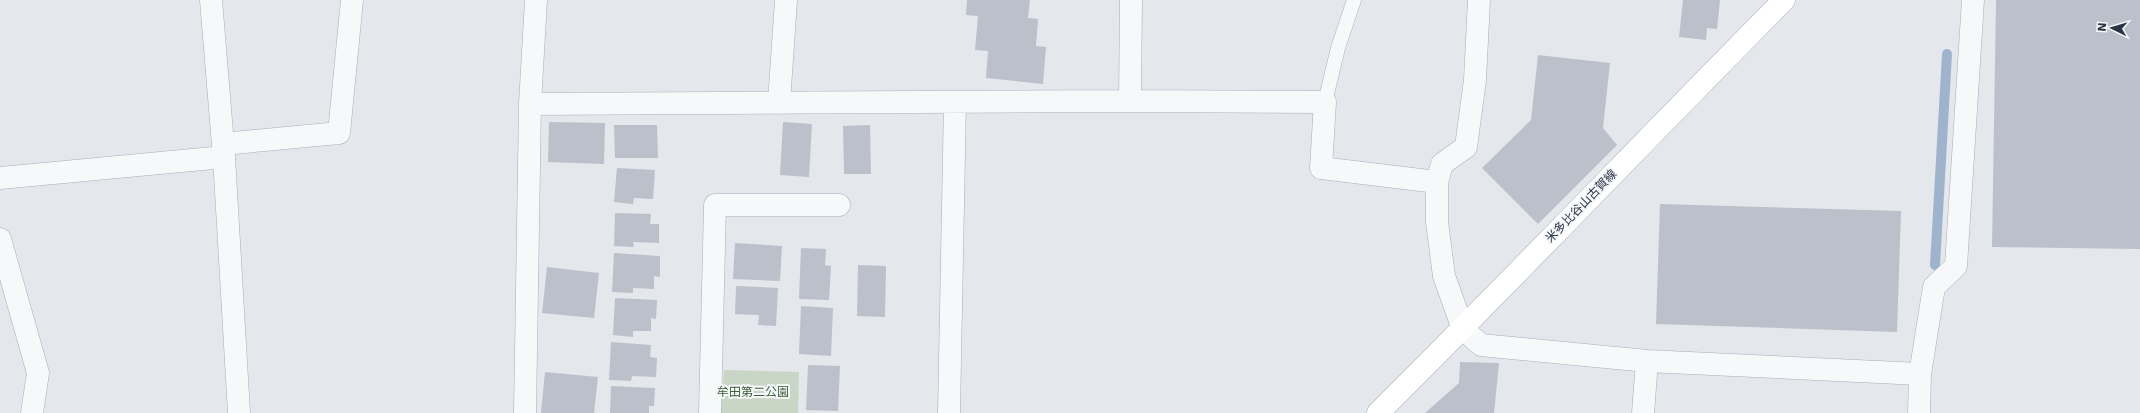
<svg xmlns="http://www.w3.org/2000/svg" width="2140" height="413" viewBox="0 0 2140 413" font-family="'DejaVu Sans','Noto Sans JP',sans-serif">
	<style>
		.green { fill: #c9d6c5 }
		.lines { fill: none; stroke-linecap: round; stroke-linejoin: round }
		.stream { stroke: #9fb4cc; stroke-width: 10 }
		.building { fill: #bbc0ca }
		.lane-casing { stroke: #a9aeb7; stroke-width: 15 }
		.street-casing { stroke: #a9aeb7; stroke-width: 23 }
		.secondary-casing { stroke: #a9aeb7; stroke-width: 23 }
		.lane { stroke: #f7f8fa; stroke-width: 14 }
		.street { stroke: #f7f8fa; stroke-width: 22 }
		.secondary { stroke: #fff; stroke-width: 22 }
		.labels { text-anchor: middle; stroke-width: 4; stroke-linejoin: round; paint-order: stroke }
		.street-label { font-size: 12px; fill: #2b3445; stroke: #f4f6f9 }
		.park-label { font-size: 12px; fill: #3f6138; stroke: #f4f6f9 }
	</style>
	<rect width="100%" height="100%" fill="#e4e7ec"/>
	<path class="green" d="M724,370L799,372L798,413H721Z"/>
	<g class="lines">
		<path class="stream" d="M1935,265L1947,54"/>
	</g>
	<path class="building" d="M967,0H1030L1028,18L1038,19L1036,46L1046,47L1043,84L986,78L988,51L975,50L978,16L966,15Z
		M1683,0H1720L1717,29L1707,28L1706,40L1679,37Z
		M1996,0H2140V249L1992,247Z
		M1538,55L1610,63L1603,128L1617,145L1538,224L1482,168L1531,120Z
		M549,122L605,123L604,164L548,162Z
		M783,122L812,124L809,177L780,175Z
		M614,125H657L658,158H615Z
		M870,125L871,174H844L843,126Z
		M617,168L655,170L653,199L634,198L633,204L614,202Z
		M1660,204L1901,211L1897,332L1656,324Z
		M615,213L651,214L650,224H659V243L633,242L634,247L614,246Z
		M735,243L782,246L780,281L733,279Z
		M801,248L826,249L825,265L831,266L829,300L799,299Z
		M614,253L660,256V277L654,276V289L633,288V293L612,292Z
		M858,265L886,266L885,317L857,316Z
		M547,267L599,273L594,318L542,313Z
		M736,286L778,288L776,326L758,325L759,315L735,314Z
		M615,298L657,300L656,319L651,318V331H633V337L613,335Z
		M801,306L833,308L831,356L799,354Z
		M611,342L651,345L650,357L657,358L656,377L632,376L631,381L609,380Z
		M1460,362L1499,363L1494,413H1425L1459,383Z
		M808,365L840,366L838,411L806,410Z
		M545,372L598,377L594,413H541Z
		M611,386L655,388L654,406H649V413H610Z"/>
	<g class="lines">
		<defs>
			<path id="lane" d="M1325,102L1338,48L1354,0"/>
			<path id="street" d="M211,0L224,157L239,413
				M1131,0L1130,101L1325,102L1321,168L1437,182
				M1479,0L1475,80L1466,147L1442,164L1437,182V222L1444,276L1463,329L1481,345L1647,361L1920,374L1934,287L1956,266L1973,0
				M779,103L786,0
				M530,104L1130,101
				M223,144L339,133L352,0
				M0,178L224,157
				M0,239L38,373L32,413
				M525,413L530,104L536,0
				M710,413L715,205H839
				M949,413L955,102
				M1643,413L1647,361
				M1919,413L1920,374"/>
			<path id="secondary" d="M1378,413C1515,277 1648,137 1784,0"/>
		</defs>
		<use href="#lane" class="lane-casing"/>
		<use href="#street" class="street-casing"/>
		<use href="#secondary" class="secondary-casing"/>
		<use href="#lane" class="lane"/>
		<use href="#street" class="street"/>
		<use href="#secondary" class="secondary"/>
	</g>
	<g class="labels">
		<g class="street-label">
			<text transform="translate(1581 206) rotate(-46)" y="4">米多比谷山古賀線</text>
		</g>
		<g class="park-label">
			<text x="753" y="396">牟田第二公園</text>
		</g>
	</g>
	<g transform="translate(2112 28) rotate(275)" stroke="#f4f6f9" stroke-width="3" paint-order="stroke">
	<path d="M0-3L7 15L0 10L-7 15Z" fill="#2b3445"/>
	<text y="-6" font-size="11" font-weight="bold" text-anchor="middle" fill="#2b3445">N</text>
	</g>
</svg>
